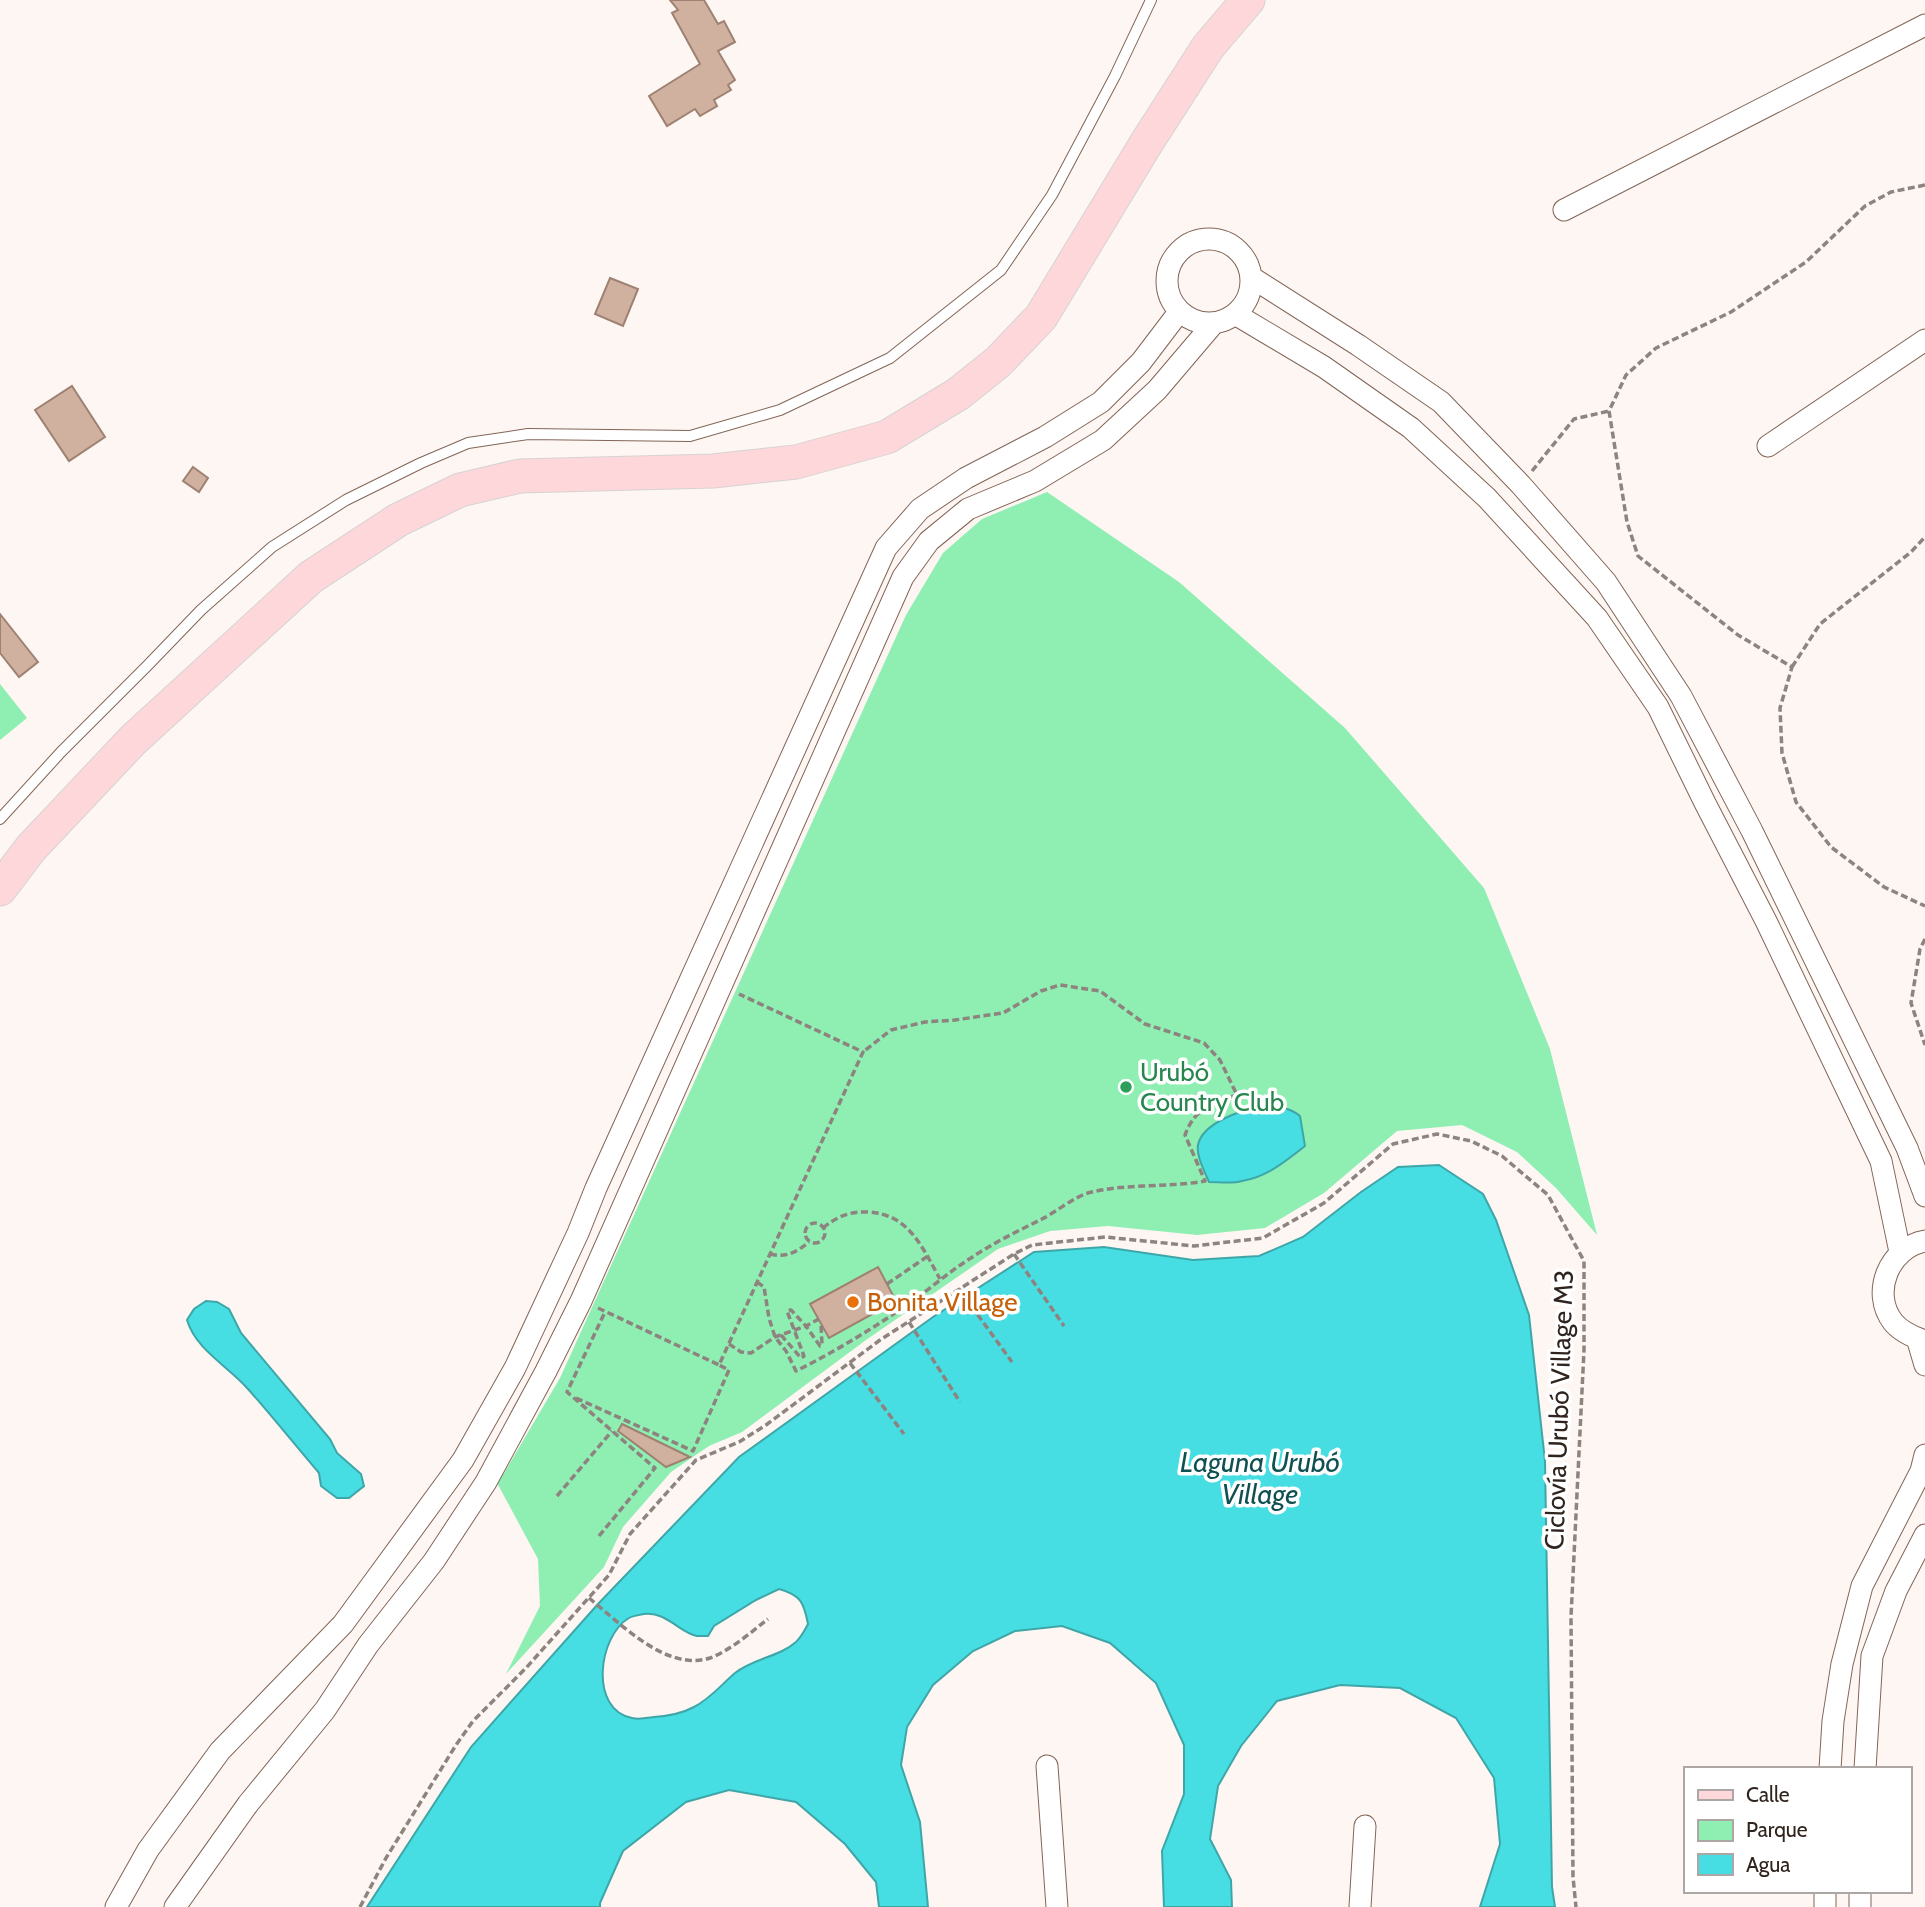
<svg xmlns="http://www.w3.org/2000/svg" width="1925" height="1907" viewBox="0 0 1925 1907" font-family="Cabin,sans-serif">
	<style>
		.green { fill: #8feeb2 }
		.water { fill: #46dee3; stroke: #3fa6a8; stroke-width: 2; fill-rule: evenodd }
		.building { fill: #d0b1a0; stroke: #9e8171; stroke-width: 2 }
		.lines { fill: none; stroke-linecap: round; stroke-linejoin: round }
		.lane-casing { stroke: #826556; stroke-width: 12 }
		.street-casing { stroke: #826556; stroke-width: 23 }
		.primary-casing { stroke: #d6d3d2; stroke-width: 35 }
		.path { stroke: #8d837f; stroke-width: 3.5; stroke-dasharray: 7 3.5; stroke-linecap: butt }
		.lane { stroke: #fff; stroke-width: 10 }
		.street { stroke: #fff; stroke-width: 21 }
		.primary { stroke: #fed7db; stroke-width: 33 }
		.leisure-dot { fill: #2e9e5b; stroke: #fff; stroke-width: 2.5 }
		.food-dot { fill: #e8710a; stroke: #fff; stroke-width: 2.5 }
		.labels { text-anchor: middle; stroke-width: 7; stroke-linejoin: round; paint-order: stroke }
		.leisure-label { font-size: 26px; fill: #27864d; stroke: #fff; text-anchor: start }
		.food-label { font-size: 26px; fill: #c56008; stroke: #fff; text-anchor: start }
		.street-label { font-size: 26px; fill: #30241e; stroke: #fff }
		.water-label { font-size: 28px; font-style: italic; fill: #0f5052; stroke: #fff }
	</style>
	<rect width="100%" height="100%" fill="#fdf6f3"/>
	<path class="green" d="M1047,492L1179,582L1345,728L1484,888L1550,1049L1597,1235L1556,1188L1517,1152L1462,1125L1397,1131L1324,1193L1265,1228L1197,1235L1108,1226L1050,1231L998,1249L866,1340L742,1432L709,1446L671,1472L623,1527L604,1567L506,1674L540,1606L538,1559L496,1481L504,1473L560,1378L906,615L943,553L982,519Z
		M0,684L27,718L0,740Z"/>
	<path class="water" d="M1261,1106C1276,1107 1288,1106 1300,1116L1305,1146C1286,1161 1267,1177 1242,1181C1232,1184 1220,1182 1209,1182C1205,1172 1196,1156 1198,1145C1202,1123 1242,1110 1261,1106Z
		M1439,1165L1483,1194L1496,1220L1529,1315L1545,1461L1552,1887L1555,1907H1480L1500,1844L1494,1778L1456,1718L1400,1688L1340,1685L1277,1701L1241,1746L1218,1786L1210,1839L1231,1880L1232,1907H1164L1162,1851L1184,1794V1745L1156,1683L1110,1643L1062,1626L1015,1631L973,1651L933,1685L907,1727L901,1765L920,1822L928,1907H879L876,1882L845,1844L796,1802L729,1790L686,1802L623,1851L600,1903V1907H367L471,1747L598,1604L739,1457L933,1317L1034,1252L1104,1247L1193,1260L1259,1256L1303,1237L1361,1192L1398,1167ZM779,1589C801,1595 804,1603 808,1624C805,1630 801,1637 796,1642C779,1657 754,1658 735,1673C721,1685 711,1698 694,1707C681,1714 669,1716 654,1717C647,1718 639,1720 632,1718C589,1710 598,1636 629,1618C632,1616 640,1615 644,1614C666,1611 680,1633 697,1636C701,1636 704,1636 708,1636L714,1626L756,1600Z
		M206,1301L217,1302L229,1309L241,1333L330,1439L337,1453L361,1474L364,1486L349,1498H337L321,1486L319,1473C295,1445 272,1416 248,1389C228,1366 196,1350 187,1320L194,1309Z"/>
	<path class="building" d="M670,0H704L718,24L724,21L735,42L718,51L735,80L728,85L731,90L714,100L717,106L700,116L695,109L667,126L649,96L700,64L672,13L678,10Z
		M610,278L638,289L623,326L595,314Z
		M72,386L105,437L69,461L35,410Z
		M193,467L208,478L199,492L183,481Z
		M0,614L38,662L19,677L0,653Z
		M878,1267L896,1301L829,1338L810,1304Z
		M622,1424L690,1457L666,1467L618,1431Z"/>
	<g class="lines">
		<defs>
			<path id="lane" d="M0,819L61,752L148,665L201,610L272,547L346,500L421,463L468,443L528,434L690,436L780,410L890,358L1001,270L1052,195L1115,76L1151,0"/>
			<path id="street" d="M1564,210L1925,25
				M1167 281a42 42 0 1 1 84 0a42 42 0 1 1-84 0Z
				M1251,277L1358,345L1441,402L1521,485L1606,582L1681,696L1752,831L1907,1148L1925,1196
				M1235,314L1324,367L1411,428L1487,498L1597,618L1658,707L1705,803L1766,921L1881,1161L1900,1252
				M1768,446L1925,340
				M1925,1241C1890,1247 1870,1292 1893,1322C1901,1332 1913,1337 1925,1341
				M1917,1338L1925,1365
				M1047,1766L1057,1907
				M1830,1769L1833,1721L1842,1664L1862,1586L1921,1471L1925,1455
				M1865,1769L1872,1656L1896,1591L1925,1535
				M116,1907L148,1850L220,1751L343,1624L463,1460L515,1368L578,1233L596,1188L886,548L920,509L966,478L1045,437L1101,402L1141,362L1179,312
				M175,1907L248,1804L325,1710L368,1645L434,1561L486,1482L546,1371L581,1301L903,577L929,541L968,509L1035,481L1103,440L1157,390L1214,323
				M1360,1907L1365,1826
				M1825,1907V1891
				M1860,1907V1891"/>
			<path id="primary" d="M0,889L31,848L133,740L311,577L398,520L460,490L520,476L713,471L796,462L887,437L958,394L998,362L1041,317L1147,142L1208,47L1248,0"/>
		</defs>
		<use href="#lane" class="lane-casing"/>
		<use href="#street" class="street-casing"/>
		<use href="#primary" class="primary-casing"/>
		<path class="path" d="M1925,185L1891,192L1865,206L1806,262L1731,312L1656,348L1626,375L1609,411L1627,522L1638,556L1738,635L1792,667L1780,708L1782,753L1796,802L1831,847L1884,887L1925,906
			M1532,471L1574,419L1609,411
			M1792,667L1820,624L1911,552L1925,537
			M1925,939L1920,949L1911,1003L1925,1045
			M805 1233a10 10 0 1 1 20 0a10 10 0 1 1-20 0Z
			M823,1228C836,1217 850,1211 868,1212C909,1214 922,1247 940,1279
			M770,1254C786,1258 797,1252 809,1242
			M1014,1254L1064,1326
			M757,1282L764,1287L769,1318L775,1337L786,1351L796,1371C836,1351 874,1328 911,1302C931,1288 950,1271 971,1258C993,1243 1018,1231 1042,1219C1056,1212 1074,1197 1088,1193C1126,1183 1167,1188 1205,1181L1185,1135C1195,1108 1211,1104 1237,1095L1220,1060L1204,1043L1145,1024L1100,991L1060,985L1041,991L1003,1013L955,1020L925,1022L891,1030L863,1052
			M887,1284L928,1256
			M959,1289L1012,1362
			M598,1308L719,1365L863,1052L739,994
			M909,1322L960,1402
			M781,1335L801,1358L804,1356L787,1311L791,1310L806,1326L820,1346L822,1345L821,1324
			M729,1344L741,1352L751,1353L775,1337L806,1326L819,1319
			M850,1363L904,1434
			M576,1398L693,1451L729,1370L719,1365
			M557,1496L612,1431
			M599,1536L655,1468L567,1392L605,1312
			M589,1598C620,1623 666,1672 710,1658C731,1650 750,1633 768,1619
			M360,1907L386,1858L456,1745L473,1721L526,1668L609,1575L630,1534L696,1460L739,1442L766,1425L880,1340L1014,1254L1032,1245L1105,1237L1194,1246L1263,1238L1324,1203L1393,1144L1437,1134L1471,1141L1502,1156L1548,1195L1584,1261V1350L1571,1617L1573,1877L1576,1907"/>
		<use href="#lane" class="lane"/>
		<use href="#street" class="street"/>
		<use href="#primary" class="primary"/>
	</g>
	<circle class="leisure-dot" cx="1126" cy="1087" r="7"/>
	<circle class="food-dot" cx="853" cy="1302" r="7"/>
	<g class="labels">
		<g class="leisure-label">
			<text x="1140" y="1081">Urubó<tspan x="1140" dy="30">Country Club</tspan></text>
		</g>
		<g class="food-label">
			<text x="867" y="1311">Bonita Village</text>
		</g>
		<g class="street-label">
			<text transform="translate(1559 1410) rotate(-88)" y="9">Ciclovía Urubó Village M3</text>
		</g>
		<g class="water-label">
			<text x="1260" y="1472">Laguna Urubó<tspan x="1260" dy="32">Village</tspan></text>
		</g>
	</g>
	<rect x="1684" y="1767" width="228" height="126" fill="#ffffff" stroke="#aca7a5" stroke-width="2"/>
	<rect x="1698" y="1790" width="35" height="10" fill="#fed7db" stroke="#aca7a5" stroke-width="2"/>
	<text x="1746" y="1802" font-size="21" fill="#30241e">Calle</text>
	<rect x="1698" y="1820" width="35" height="21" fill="#8feeb2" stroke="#aca7a5" stroke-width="2"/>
	<text x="1746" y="1837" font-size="21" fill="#30241e">Parque</text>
	<rect x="1698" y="1854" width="35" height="21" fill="#46dee3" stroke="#aca7a5" stroke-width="2"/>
	<text x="1746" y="1872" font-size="21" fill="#30241e">Agua</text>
</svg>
